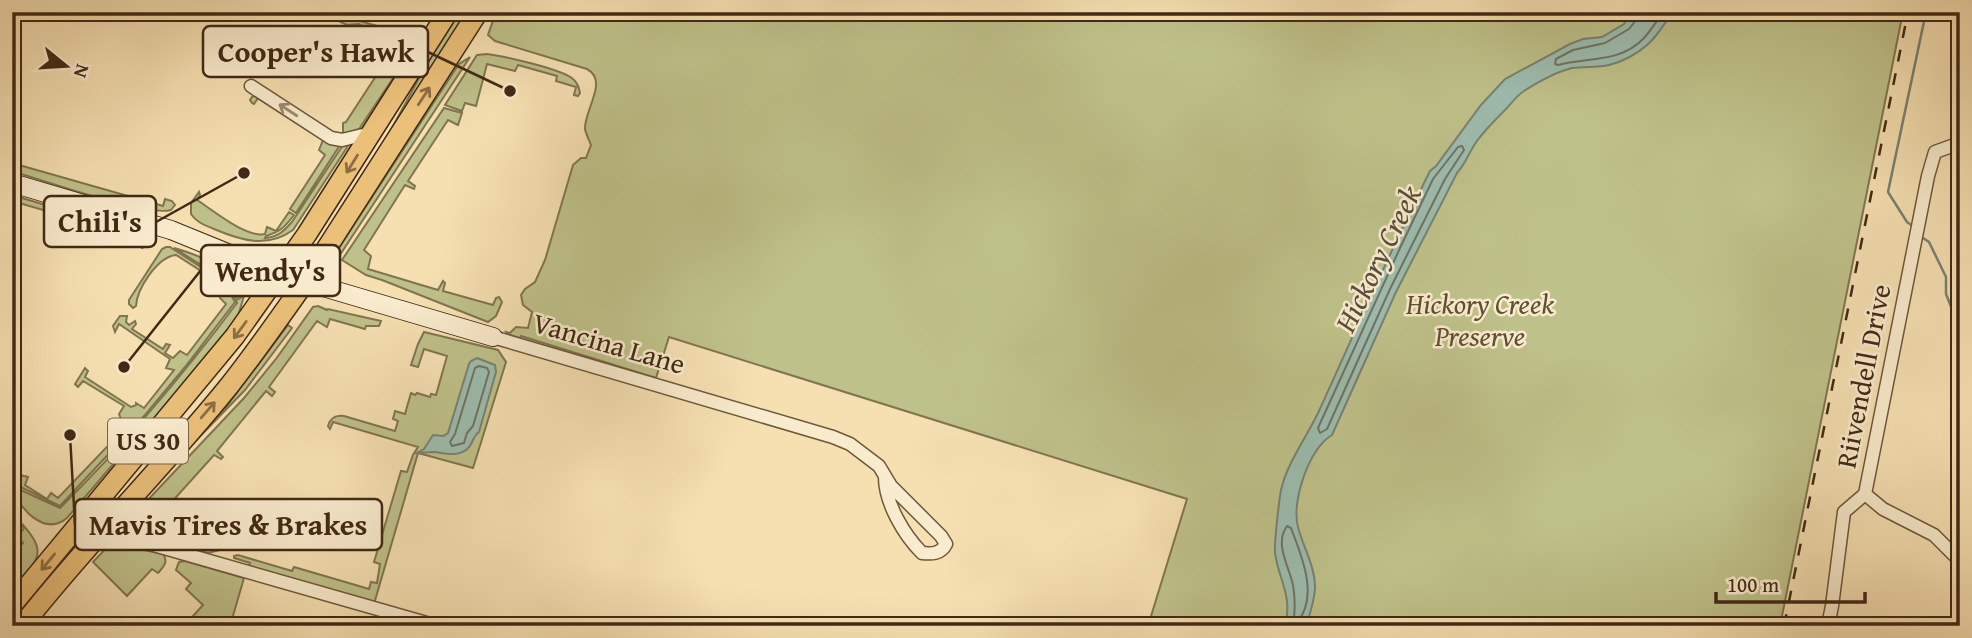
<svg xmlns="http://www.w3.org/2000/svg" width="1972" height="638" viewBox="0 0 1972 638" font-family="'Gentium Book Plus',serif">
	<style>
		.green { fill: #bfc18a; stroke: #807550; stroke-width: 2 }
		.water { fill: #9dbdb0; stroke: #788272; stroke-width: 2 }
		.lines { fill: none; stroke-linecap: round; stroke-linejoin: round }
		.shore { stroke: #6f7362; stroke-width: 2 }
		.stream { stroke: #788272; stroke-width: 2.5 }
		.street-casing { stroke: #6e573c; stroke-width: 15 }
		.secondary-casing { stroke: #412915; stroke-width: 20 }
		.primary-casing { stroke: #412915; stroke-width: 22 }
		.street { stroke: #f9ebcd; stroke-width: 12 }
		.secondary { stroke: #f9ebcd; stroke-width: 18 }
		.primary { stroke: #ebc079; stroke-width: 19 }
		.rail { stroke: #412915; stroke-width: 2.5; stroke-dasharray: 12 12; stroke-linecap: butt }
		.oneway { stroke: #8e6d42 }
		.oneway2 { stroke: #9d8a71 }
		.labels { text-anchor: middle; stroke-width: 5; stroke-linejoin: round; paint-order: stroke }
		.shield { fill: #f9ebcd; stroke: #78634c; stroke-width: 2 }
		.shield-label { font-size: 26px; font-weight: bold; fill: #412915 }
		.park-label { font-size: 28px; font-style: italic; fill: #604f32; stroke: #f9ebcd }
		.street-label { font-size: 28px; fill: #412915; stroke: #f9ebcd }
		.water-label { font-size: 30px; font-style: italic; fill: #584e3c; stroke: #f9ebcd }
		.leader { fill: none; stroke: #412915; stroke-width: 2.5 }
		.callout-dot { fill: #412915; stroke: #f9ebcd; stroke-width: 2.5 }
		.callout { fill: #f9ebcd; stroke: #412915; stroke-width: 2.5 }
		.callout-label { font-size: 30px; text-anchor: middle; font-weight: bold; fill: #412915 }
	</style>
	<rect width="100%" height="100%" fill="#f6e0b2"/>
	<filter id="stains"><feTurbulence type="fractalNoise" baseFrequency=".00286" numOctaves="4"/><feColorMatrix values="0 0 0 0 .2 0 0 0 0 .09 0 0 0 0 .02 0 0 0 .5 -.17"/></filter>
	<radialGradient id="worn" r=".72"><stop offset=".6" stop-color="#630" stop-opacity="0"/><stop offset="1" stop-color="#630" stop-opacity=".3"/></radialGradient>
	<path class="green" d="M336,12H343L342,16L420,38L359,129L343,136V123L346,122L387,59L390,50L387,42L359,24L347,25L334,19Z
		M457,12H469L390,136L388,135L446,29Z
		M496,12H1903L1780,626H1148L1187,499L669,337L656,378L521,336L519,339L507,334L506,332L510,333L516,327L528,328L532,312L523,305L521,295L525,289L535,282L545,260L573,165L581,158H586L591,145C589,140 586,134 585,129C584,110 609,81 587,69L495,41L488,35Z
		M487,54C503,56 562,69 573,79C578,83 579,88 580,93L578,96L574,95L576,87L556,81L557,76L518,65L515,71L487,64L476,106L465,103L462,111L445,105L477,55Z
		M470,57L334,264L335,254L453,73L459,64Z
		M256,95L340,145L296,213L290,209L325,155L319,150L323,140L258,98L254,104L252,103L250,100L252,97Z
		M444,108L462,113L458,125L448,120L408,181L415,186L414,189L405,185L364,250L371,256L368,269L438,290L443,281L445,283L443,291L493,305L496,298L499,297L502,302L496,316L488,322L382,280L366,275L342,260Z
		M343,145L348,146L293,230C267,249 240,240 214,229C205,225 197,223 191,214V203L199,192L200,195L197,200C214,211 246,238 265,234L267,227L276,231L289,212L294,215C284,228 281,231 266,236L265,238C278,237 284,231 292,222Z
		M12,163L163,206L165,199L172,201L175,205L171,210C148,217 41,180 12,171Z
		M12,195L139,233L148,239L149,245L142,248L139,245L140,238L12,201Z
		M166,247H170L224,282L235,302L185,367L145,415L60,506L12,483L16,474L28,477L25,485L47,499L51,493L58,498L127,426L121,419L119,414L124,406L83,381L78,387L75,384L85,368L88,371L85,377L131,407L136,405V403L144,408L174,370L166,368L170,359L119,324L115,332L113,326L120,316H127L126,322L129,325L135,321L136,324L132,329L163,349L166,344L170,345L165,353L173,358L180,351L187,355L226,304L220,298L221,288L215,280L176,255C157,257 137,289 136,306L133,308L129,304V300L162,249Z
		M174,248C189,252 234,269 242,282C244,286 244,288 245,293L235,298L227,281Z
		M244,296L238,316L197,375L133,441L67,518C44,537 18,508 12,486L60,508C125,444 183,375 237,303L236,300Z
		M318,306L327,310L328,309L381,321L379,326H366L365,329L330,319L327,327L317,321L269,387L275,392L272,396L266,391L217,451L223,457L221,459L214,455L168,506L173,512L169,518L188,535L217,544L221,536L224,538L221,546L218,549L183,538L144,504L244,398L276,359L313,307Z
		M288,325L292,328L245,390L145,493L226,407Z
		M424,332L498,350L506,362L473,468L418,453L374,604L264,573L249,566L250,563L234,558V556L238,555L292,571L294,567L369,589L371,582L377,583L380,564L374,562L401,471L407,472L413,455L418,447L333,422L330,429L328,426C330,418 336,415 344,416L395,431L398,421L393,419L395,411L405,414L411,393L415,395L417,393L430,397L431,394L436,395L447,356L424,349L418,367L411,365L418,344Z
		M142,506L182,541L216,551L208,553L144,534L136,527L133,518Z
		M12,513C50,553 42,553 12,594V556L23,543L18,537L24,528L12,516Z
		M111,543L163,554C169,562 163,567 158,573L152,569L127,596L93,562Z
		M185,561L244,578L230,626H184L203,605L186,589L191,583L176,570L179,562Z"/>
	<path class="water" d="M1635,12H1673C1664,23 1658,36 1647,45C1637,54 1622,62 1609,65C1597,68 1584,66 1572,68C1556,72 1538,82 1524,91C1516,96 1512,103 1505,110C1495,120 1485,130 1477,141C1469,152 1466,163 1457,173L1396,292L1332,435C1309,449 1291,501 1298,527C1303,547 1316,568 1315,589C1314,602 1310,614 1306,626H1285C1293,596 1279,581 1275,553C1274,544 1279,501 1281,490C1287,463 1306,438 1318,413C1355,332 1390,251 1430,171L1436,166L1481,105L1505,79L1570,44L1583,39L1602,37L1624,24L1628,17Z
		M477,358L495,365L496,372L479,432C472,437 473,445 466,450C456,457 445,453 434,452C428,452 422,453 417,453L424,449L433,435L443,436L448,433L469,364L471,361Z"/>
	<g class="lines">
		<path class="shore" d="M1638,12L1637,19L1629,29L1605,43L1573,50L1556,59L1555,64L1558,65C1587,57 1620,63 1643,39C1651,31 1656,21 1664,12
			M1462,146L1464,150L1445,179L1390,289L1327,429L1320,433L1318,428L1400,248L1433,179L1458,147Z
			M479,366L487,368L489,372L473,426L467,433L464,443L452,446L450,442L455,434L475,368Z
			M1287,526L1291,528C1301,555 1319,595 1298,621L1294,618C1295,607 1295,596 1293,585C1289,566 1274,544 1287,526Z"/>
		<path class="stream" d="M1914,227L1907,222L1888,192L1926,12
			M1923,238L1929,242L1946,277V294L1960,329"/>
		<defs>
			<path id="street" d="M251,86L331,138L342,140L371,133
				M1960,143L1935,152L1928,176L1865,494L1883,509L1934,535L1960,561
				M493,337L833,437L850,444L879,466L891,486L941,536L946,544C941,554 932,554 922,553C904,535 885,503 885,477
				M107,526L115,534L437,626
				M1828,626L1832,606L1844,512L1865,494"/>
			<path id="secondary" d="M12,183L171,230L279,274L493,337"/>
			<path id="primary" d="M12,605L235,336L307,234L448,12
				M22,626C87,543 163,468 229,386C256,352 280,317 305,282L478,12"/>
		</defs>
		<use href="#street" class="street-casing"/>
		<use href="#secondary" class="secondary-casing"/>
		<use href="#primary" class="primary-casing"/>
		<use href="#street" class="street"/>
		<use href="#secondary" class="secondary"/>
		<use href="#primary" class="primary"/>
		<path class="rail" d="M1784,626L1908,12"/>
	</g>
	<defs><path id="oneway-shaft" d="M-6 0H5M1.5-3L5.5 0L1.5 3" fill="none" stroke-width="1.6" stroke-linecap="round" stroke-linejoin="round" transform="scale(1.75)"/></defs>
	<g class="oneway">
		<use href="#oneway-shaft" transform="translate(424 96) rotate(-57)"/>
		<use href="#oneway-shaft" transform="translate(352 164) rotate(122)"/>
		<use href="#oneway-shaft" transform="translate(240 330) rotate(126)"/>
		<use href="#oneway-shaft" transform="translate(208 410) rotate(-49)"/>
		<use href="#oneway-shaft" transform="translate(48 562) rotate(129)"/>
	</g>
	<use class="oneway2" href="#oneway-shaft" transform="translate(288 110) rotate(-147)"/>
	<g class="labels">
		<rect class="shield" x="108" y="418.5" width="80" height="45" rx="5"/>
		<g class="shield-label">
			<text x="148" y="450">US 30</text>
		</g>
		<g class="park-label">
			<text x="1480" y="314">Hickory Creek<tspan x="1480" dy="32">Preserve</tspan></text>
		</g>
		<g class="street-label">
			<text transform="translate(609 343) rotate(16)" y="10">Vancina Lane</text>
			<text transform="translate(1863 376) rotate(-79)" y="10">Riivendell Drive</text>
		</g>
		<g class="water-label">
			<text transform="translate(1378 259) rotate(-64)" y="10">Hickory Creek</text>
		</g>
	</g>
	<path class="leader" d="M510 91L428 52M244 173L156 222M124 367L201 270M70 435L75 525"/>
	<g class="callout-dot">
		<circle cx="510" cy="91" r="7"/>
		<circle cx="244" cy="173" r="7"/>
		<circle cx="124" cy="367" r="7"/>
		<circle cx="70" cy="435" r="7"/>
	</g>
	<g class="callout">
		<rect x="203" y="26" width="225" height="51" rx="7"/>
		<rect x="44" y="196" width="112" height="51" rx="7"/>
		<rect x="201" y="245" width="139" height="51" rx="7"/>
		<rect x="75" y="499" width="307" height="51" rx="7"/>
	</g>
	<g class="callout-label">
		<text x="316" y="62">Cooper's Hawk</text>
		<text x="100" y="232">Chili's</text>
		<text x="270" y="281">Wendy's</text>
		<text x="228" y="535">Mavis Tires &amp; Brakes</text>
	</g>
	<rect width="1972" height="638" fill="none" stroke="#f6e0b2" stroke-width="42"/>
	<rect x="14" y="14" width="1944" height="610" fill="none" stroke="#412915" stroke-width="3.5"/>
	<rect x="21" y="21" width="1930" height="596" fill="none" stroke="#412915" stroke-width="2"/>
	<g transform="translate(66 66) rotate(108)" stroke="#f9ebcd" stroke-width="5" paint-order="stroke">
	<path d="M0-5L12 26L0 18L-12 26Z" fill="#412915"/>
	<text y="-10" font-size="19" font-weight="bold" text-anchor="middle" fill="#412915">N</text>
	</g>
	<path d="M1716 592v10h149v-10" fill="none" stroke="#412915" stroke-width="3.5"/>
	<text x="1727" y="592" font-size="21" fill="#412915" stroke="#f9ebcd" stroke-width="5" paint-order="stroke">100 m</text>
	<rect width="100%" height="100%" filter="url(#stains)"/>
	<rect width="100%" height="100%" fill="url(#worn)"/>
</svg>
